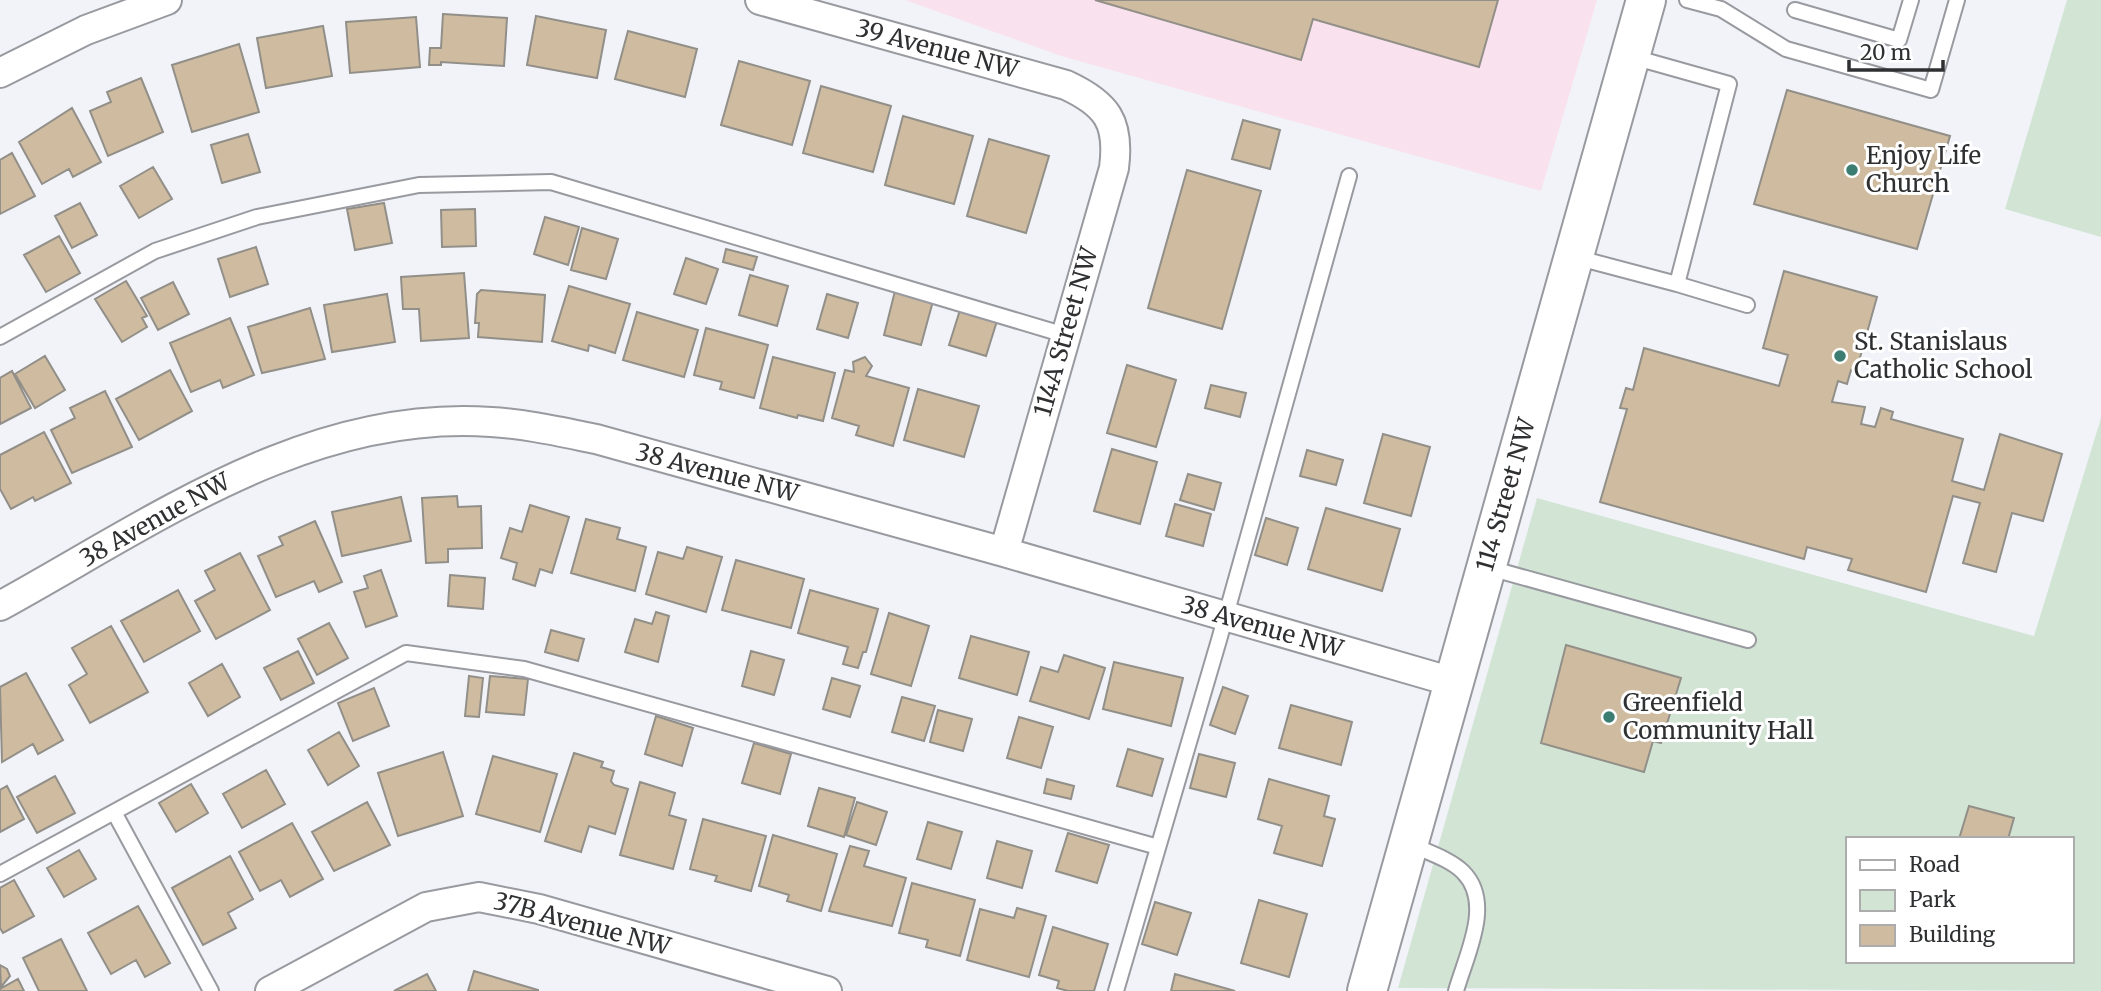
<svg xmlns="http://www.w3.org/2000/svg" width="2101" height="991" viewBox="0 0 2101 991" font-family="Merriweather,serif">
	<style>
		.commercial { fill: #f9e2ee }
		.green { fill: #d2e5d5; fill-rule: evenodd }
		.building { fill: #cfbca0; stroke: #928f89; stroke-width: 2 }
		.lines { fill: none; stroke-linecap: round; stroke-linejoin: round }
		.lane-casing { stroke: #999aa0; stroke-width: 18 }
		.street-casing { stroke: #999aa0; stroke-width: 32 }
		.secondary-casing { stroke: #999aa0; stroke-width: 42 }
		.lane { stroke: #fff; stroke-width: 14 }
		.street { stroke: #fff; stroke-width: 28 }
		.secondary { stroke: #fff; stroke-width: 38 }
		.poi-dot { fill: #3b7e71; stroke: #fff; stroke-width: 2.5 }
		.labels { text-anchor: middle; stroke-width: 6; stroke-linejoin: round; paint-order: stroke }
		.street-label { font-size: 24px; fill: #2f3032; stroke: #fff }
		.poi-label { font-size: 24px; fill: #2f3032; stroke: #fff; text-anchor: start }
	</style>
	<rect width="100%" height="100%" fill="#f1f3f9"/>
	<path class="commercial" d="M905,0H1597L1541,191L1061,56Z"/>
	<path class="green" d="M2067,0H2101V237L2005,209Z
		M2101,418V991L1398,988L1537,498L2034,636ZM1847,839H2071V961H1847Z"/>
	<path class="building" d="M1095,0H1498L1479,67L1313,19L1301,60Z
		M443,14L507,18L504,66L441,62V65H429L430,48H441Z
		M536,16L606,30L597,78L527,65Z
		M416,17L420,67L350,73L346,22Z
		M323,26L332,76L266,88L257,38Z
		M628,31L697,49L685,97L615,79Z
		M239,44L259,112L192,132L172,65Z
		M739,61L810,81L792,145L721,125Z
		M141,78L163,132L108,156L90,111L111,102L107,92Z
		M821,86L891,106L873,172L803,153Z
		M1787,90L1950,136L1917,249L1754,204Z
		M72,108L101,162L73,177L69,169L42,184L19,142Z
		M903,116L973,136L954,204L885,185Z
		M1243,120L1280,130L1270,169L1232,159Z
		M248,134L260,172L222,183L211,145Z
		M989,139L1049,156L1026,233L967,216Z
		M12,153L35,196L0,214V160Z
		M153,167L172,199L139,218L120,186Z
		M1187,170L1261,191L1222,329L1148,308Z
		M80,203L97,235L72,248L55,216Z
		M384,203L392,243L355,250L347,209Z
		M475,209L476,246L442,247L441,210Z
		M545,217L579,227L568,265L534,254Z
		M582,228L618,239L606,279L571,270Z
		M59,236L80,273L46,292L24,255Z
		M256,247L268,284L230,297L218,259Z
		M726,249L757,257L753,270L723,262Z
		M686,258L718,269L706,304L674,294Z
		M1784,271L1877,297L1856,372L1851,370L1847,384L1838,381L1832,402L1865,407L1861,424L1875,427L1881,408L1893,412L1891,419L1963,439L1952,481L1984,490L2000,434L2062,454L2043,521L2012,513L1996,572L1963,563L1980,503L1953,496L1926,592L1848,570L1852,559L1807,547L1804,559L1600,502L1627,409L1620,408L1626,388L1633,390L1644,348L1779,386L1788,355L1763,348Z
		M464,273L469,338L421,341L419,309H403L401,277Z
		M750,275L788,286L777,326L739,315Z
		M126,281L147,316L142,318L147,327L122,342L95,299Z
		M173,282L189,314L158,330L141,298Z
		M569,286L630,304L615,353L589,345L588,351L552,341Z
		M481,290L545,295L542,342L478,337L479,323H475L477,294Z
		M895,291L933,301L921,345L884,335Z
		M387,294L395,342L332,352L324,305Z
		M827,294L858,303L848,338L817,329Z
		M310,308L325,359L262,373L248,327Z
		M960,310L997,321L986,356L949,345Z
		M637,312L698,330L684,377L623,360Z
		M230,318L254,375L223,388L220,380L191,392L170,343Z
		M706,328L768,345L754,398L720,389L722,382L694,375Z
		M45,356L65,390L35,408L15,374Z
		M773,357L835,373L823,421L798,415L797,418L760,408Z
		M865,357L872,366L866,376L909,388L893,446L856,435L859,426L832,418L845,370L854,372L853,362Z
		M1127,365L1176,380L1156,447L1107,433Z
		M170,370L192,411L139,440L116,399Z
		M12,371L31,408L0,424V378Z
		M1211,385L1246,393L1240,417L1205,408Z
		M918,389L979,406L964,457L904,440Z
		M105,391L132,447L72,473L51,430L75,418L70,408Z
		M44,432L71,483L35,501L33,497L11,509L0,489V455Z
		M1383,434L1430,447L1411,516L1364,503Z
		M1112,449L1157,462L1140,524L1094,511Z
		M1307,450L1343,460L1336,485L1300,476Z
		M1188,474L1221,483L1214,510L1180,500Z
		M457,496L458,507L481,506L482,548L448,549V562L426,563L422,498Z
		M401,497L411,541L342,556L332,512Z
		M1175,504L1211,514L1203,546L1166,536Z
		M530,505L569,517L552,573L540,569L535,586L513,579L517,563L501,558L510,528L522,532Z
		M1326,508L1400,529L1382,591L1308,569Z
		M1266,518L1298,528L1287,565L1255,555Z
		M586,519L620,528L617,539L646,547L635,591L571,573Z
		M315,521L342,582L319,592L314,581L276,597L258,556L283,545L279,537Z
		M687,547L722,557L706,612L646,594L658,552L683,559Z
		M240,553L270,610L216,639L195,601L215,590L205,571Z
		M736,560L804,579L791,628L722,610Z
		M381,570L397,616L366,627L354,592L368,588L364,576Z
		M450,575L485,578L483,609L448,606Z
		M178,590L200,631L144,662L121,621Z
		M810,590L878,609L866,652H863L858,668L843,664L848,647L798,633Z
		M656,612L669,616L658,662L625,652L635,619L652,624Z
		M889,613L929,626L911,686L871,674Z
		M329,623L348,658L317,675L298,639Z
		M111,626L148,692L90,723L69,685L87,674L72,648Z
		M551,630L584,639L578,661L545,652Z
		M971,636L1029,652L1017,695L959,678Z
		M1566,645L1681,678L1661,743L1653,741L1644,772L1541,743Z
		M298,651L314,683L281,700L264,668Z
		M751,651L784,660L774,695L742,686Z
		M1064,655L1105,668L1089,719L1030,701L1041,667L1058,672Z
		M1114,662L1183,678L1171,726L1103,709Z
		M222,664L240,697L208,716L189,683Z
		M26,673L63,740L38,754L33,744L2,762L0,687Z
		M469,676L483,678L479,717L465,716Z
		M490,676L528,679L524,715L486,712Z
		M832,678L860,686L850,717L823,709Z
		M1223,687L1248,696L1235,734L1210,725Z
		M374,688L389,726L353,741L338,703Z
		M902,697L935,706L924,741L892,732Z
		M1291,705L1352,722L1341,765L1279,748Z
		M938,710L972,719L963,751L930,742Z
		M656,716L693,728L682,766L645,754Z
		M1019,717L1053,727L1041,768L1007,758Z
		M339,732L359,766L328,785L308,750Z
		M754,743L791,754L780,794L742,783Z
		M1128,749L1163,759L1152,796L1117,786Z
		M443,752L463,816L398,836L378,773Z
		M574,753L603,762L601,767L614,771L611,781L614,785L628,789L615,834L589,826L581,852L545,841Z
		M1199,754L1235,763L1226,797L1190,788Z
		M493,756L557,774L540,832L476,814Z
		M266,770L285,804L242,828L223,794Z
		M55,776L75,813L37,833L17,797Z
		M1047,779L1074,786L1071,799L1044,793Z
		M1269,779L1329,796L1324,816L1335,819L1322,866L1274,853L1282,826L1258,819Z
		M640,782L675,793L669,815L686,820L673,869L620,855Z
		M191,784L208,813L176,832L159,803Z
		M7,786L24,819L0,832V790Z
		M819,788L855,798L844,837L808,826Z
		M367,802L390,845L334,871L312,832Z
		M857,802L887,812L876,845L846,835Z
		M1969,806L2014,818L2008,839H1959Z
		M703,819L766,836L751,891L715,881L717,876L690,869Z
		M928,822L962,832L951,869L917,859Z
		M292,823L323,879L290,897L281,880L260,891L239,852Z
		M1068,833L1109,845L1097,883L1056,871Z
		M773,835L837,854L821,911L787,901L789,895L759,886Z
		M997,841L1032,851L1022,888L987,878Z
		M850,846L869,851L864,866L906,878L892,926L829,911Z
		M79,850L96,879L64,897L47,868Z
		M230,856L253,899L228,913L236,928L203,945L172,888Z
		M14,880L34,916L3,933L0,928V888Z
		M912,883L975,900L960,956L926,947L928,940L899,933Z
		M1259,900L1307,914L1289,977L1241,963Z
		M1155,902L1191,913L1177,955L1142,944Z
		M138,906L170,963L145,977L136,960L111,974L88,933Z
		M1017,908L1046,916L1029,977L967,960L980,909L1014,918Z
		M1053,927L1108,944L1094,991H1068L1057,988L1059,981L1039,975Z
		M61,939L87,991H39L23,958Z
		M0,965L7,969L10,976L1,987Z
		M474,971L538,990V991H468Z
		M427,974L436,991H394Z
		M1175,974L1235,991H1171Z
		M18,979L24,991H0V989Z"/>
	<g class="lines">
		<defs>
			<path id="lane" d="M1687,0L1721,9L1786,49L1931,90L1957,0
				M1795,10L1899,40L1911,0
				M1575,257L1677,284L1729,84L1633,57
				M1677,284L1747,305
				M0,337L155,251L257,217L419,185L551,182L1065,335
				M1486,567L1748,640
				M114,812L211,991
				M1410,844C1427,852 1450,859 1463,872C1494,903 1466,955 1456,991
				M0,874L406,653L524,669L1158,847
				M1116,991L1219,640L1349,176"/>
			<path id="street" d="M760,0L1066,85C1107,104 1120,122 1114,168L1004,552
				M0,73L86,30L167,0
				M0,606C153,522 308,409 491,422C526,424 561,432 596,439L1004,552L1453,682
				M270,991L426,907L479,897L539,909L827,991"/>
			<path id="secondary" d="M1367,991L1646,0"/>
		</defs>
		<use href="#lane" class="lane-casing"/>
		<use href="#street" class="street-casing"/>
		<use href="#secondary" class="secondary-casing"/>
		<use href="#lane" class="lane"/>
		<use href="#street" class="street"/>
		<use href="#secondary" class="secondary"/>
	</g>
	<g class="poi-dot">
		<circle cx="1852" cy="170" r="7"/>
		<circle cx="1840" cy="356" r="7"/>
		<circle cx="1609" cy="717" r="7"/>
	</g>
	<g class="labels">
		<g class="street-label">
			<text transform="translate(937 49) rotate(15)" y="8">39 Avenue NW</text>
			<text transform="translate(1066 332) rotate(-74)" y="8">114A Street NW</text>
			<text transform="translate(717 473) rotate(15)" y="8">38 Avenue NW</text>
			<text transform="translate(1506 495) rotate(-74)" y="8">114 Street NW</text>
			<text transform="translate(155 520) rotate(-29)" y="8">38 Avenue NW</text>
			<text transform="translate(1262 627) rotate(16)" y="8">38 Avenue NW</text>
			<text transform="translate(582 924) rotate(15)" y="8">37B Avenue NW</text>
		</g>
		<g class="poi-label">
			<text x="1866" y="164">Enjoy Life<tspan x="1866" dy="28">Church</tspan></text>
			<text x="1854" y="350">St. Stanislaus<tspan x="1854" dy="28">Catholic School</tspan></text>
			<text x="1623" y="711">Greenfield<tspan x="1623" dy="28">Community Hall</tspan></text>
		</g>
	</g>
	<rect x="1846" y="837" width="228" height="126" fill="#ffffff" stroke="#acacad" stroke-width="2"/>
	<rect x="1860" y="860" width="35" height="10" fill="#ffffff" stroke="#acacad" stroke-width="2"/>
	<text x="1909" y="872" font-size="21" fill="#2f3032">Road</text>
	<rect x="1860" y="890" width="35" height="21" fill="#d2e5d5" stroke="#acacad" stroke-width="2"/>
	<text x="1909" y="907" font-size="21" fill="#2f3032">Park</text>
	<rect x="1860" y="925" width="35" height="21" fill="#cfbca0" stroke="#acacad" stroke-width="2"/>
	<text x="1909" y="942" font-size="21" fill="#2f3032">Building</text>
	<path d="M1849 60v10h94v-10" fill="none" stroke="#2f3032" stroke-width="3.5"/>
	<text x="1860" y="60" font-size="21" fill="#2f3032" stroke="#ffffff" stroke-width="5" paint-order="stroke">20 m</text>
</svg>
